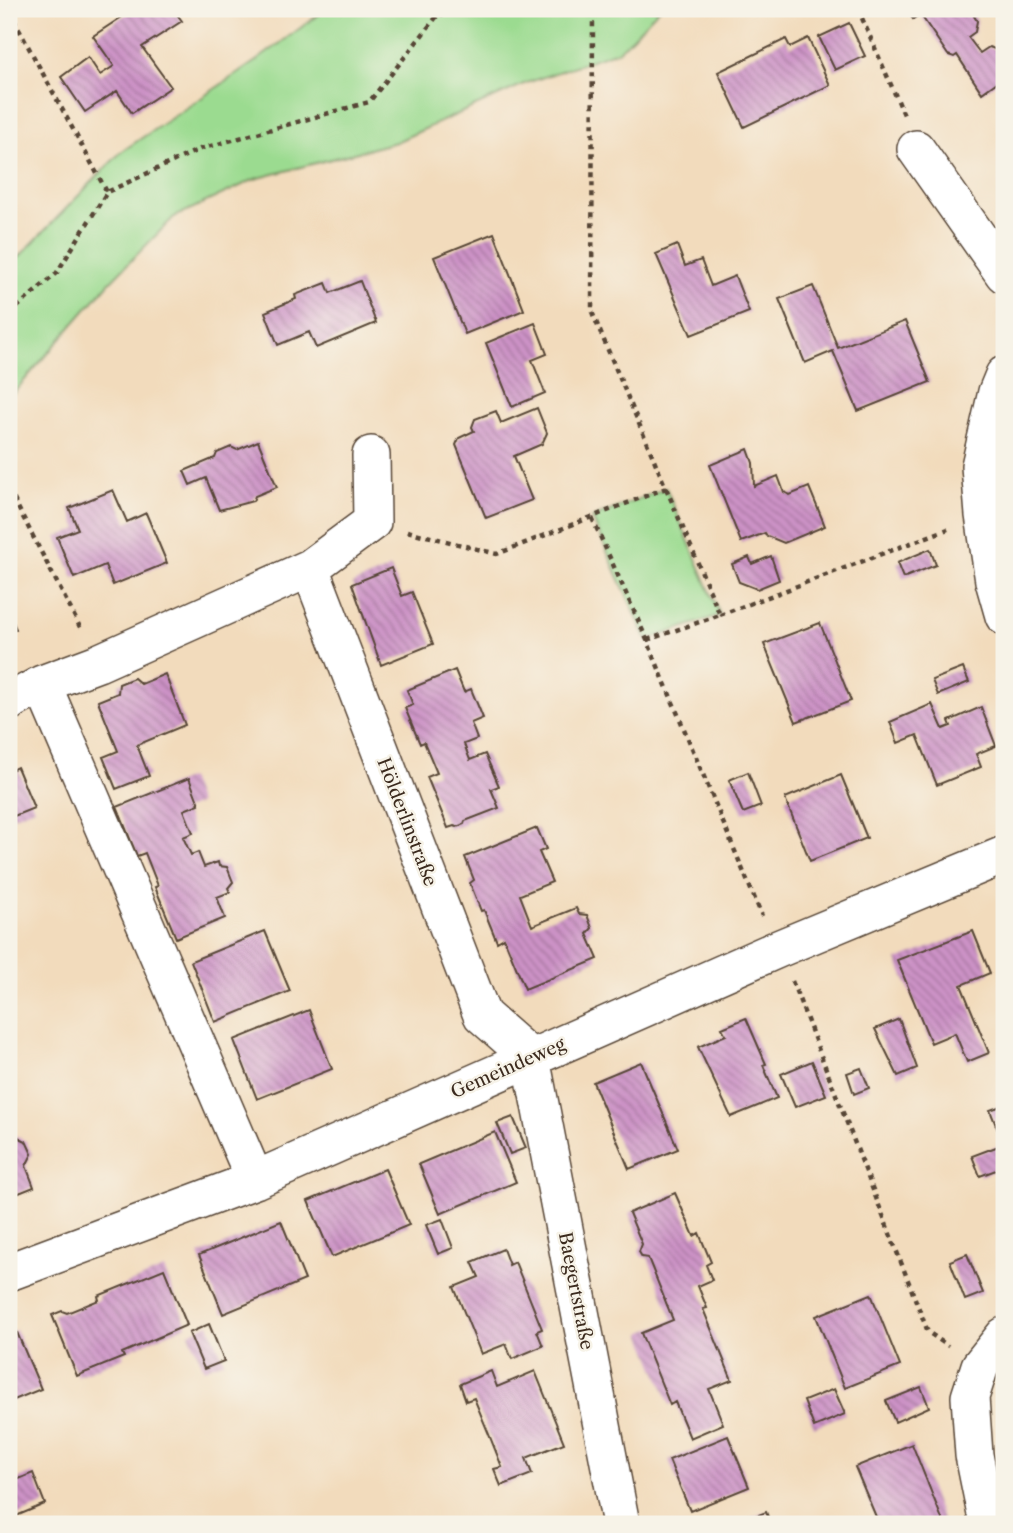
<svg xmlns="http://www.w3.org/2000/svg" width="1013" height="1533" viewBox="0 0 1013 1533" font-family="'Libre Caslon Text',serif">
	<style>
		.park { fill: #9bdb90; stroke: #6b8257; stroke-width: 2 }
		.building { fill: url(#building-back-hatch) }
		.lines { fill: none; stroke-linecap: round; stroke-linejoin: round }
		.minor-casing { stroke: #564536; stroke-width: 40 }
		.path { stroke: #564536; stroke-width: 4.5; stroke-dasharray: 5 5; stroke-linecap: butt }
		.minor { stroke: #fff; stroke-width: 37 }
		.labels { text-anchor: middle; stroke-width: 5; stroke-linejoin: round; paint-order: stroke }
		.street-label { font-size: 18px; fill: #3b2a1e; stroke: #f7f3e8 }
	</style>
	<defs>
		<pattern id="building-back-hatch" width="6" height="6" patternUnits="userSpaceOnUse" patternTransform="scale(1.75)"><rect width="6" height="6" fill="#cc92c6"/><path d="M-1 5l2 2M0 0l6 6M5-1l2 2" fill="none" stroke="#a777a0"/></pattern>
	</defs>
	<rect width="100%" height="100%" fill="#f7f3e8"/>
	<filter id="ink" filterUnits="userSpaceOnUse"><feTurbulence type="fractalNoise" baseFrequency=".0143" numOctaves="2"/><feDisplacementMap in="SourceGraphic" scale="14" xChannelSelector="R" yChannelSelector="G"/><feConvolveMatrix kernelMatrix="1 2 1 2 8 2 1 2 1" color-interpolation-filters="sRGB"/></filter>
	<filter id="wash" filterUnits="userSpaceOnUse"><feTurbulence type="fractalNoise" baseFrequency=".00686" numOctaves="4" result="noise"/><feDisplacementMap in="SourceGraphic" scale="28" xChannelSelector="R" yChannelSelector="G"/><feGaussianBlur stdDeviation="1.57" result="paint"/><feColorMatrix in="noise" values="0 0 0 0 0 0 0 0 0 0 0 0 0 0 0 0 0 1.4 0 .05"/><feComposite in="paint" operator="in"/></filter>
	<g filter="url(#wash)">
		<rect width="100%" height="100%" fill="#f2dbbc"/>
		<path class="park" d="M326,9H659L620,50L524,84L396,142L255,179L174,217L110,282L9,398V264L19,257L121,152L256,61Z
			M666,488L720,615L647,640L592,518Z"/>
		<g id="blocks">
			<path class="building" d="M134,9H173L182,21L142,47L171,87L132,113L117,91L85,112L61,77L88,57L100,75L114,66L93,36Z
				M906,9H986L974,16L977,21L975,32L968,37L980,53L989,47L995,49L1004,62V77L982,93L957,55L954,57L948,55L920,14L913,19Z
				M849,23L865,56L835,70L819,37Z
				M808,38L830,85L744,127L718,72L786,39L790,47Z
				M494,233L524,310L465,334L434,257Z
				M677,245L685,266L701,260L711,286L735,276L749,312L691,335L656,254Z
				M360,281L376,323L316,348L309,332L278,345L265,312L296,299L295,295L326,283L330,293Z
				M813,286L838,348L905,321L930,382L858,411L833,351L805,363L779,299Z
				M535,323L547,354L532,360L545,393L512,407L486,343Z
				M537,408L547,433L542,444L514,456L532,500L486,518L456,445L459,438L474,431L472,427L475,419L496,411L501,423Z
				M258,441L277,487L255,496L253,501L219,510L206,478L190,485L184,471L215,458L217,453L231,447L237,450Z
				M748,449L753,463L754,486L778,476L784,492L790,495L809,487L825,526L784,543L767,536L765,533L741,542L710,465Z
				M113,490L127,522L146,513L167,563L113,585L105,565L74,578L57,537L78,529L69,508Z
				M930,549L936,565L903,578L897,563Z
				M771,556L779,580L757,589L739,582L732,564L749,557L752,564Z
				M391,568L402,596L412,592L433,644L381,665L352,584Z
				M9,613L16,629L9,632Z
				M820,623L851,701L796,722L764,644Z
				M963,668L969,682L938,695L932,680Z
				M455,670L464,692L471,689L483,718L471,723L477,739L464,744L470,760L485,754L499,786L491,789L499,808L465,821L464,824L457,827L454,826L448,828L427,777L437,773L424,742L420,744L405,708L413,705L407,690Z
				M165,674L185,725L137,745L149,776L116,789L103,757L118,751L98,701L118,693L119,684L134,678L141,684Z
				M932,704L943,729L951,726L949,721L981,707L996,746L976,754L981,767L937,785L917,735L898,743L890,722Z
				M17,767L34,808L9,818V771Z
				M748,772L761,806L743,813L729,780Z
				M841,775L867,838L810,861L785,798Z
				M189,778L199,804L184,810L193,833L183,837L191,855L198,852L204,867L218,862L219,866L227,867L233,882L228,888L230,892L217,897L225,918L176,938L155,887L158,886L145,853L137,856L117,807Z
				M537,828L546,849L539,852L552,882L520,895L532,926L576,908L579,914L587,915L592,928L587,934L598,959L525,989L504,938L497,942L484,910L481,911L470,883L474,880L465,857Z
				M265,931L290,991L215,1022L191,961Z
				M973,931L990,973L961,985L989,1053L967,1062L955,1033L931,1043L897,960Z
				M309,1010L332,1069L257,1099L234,1040Z
				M746,1018L766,1064L763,1065L777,1098L731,1117L698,1047L726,1035L722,1028Z
				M899,1019L917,1068L898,1076L875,1029Z
				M812,1061L826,1095L795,1107L781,1074Z
				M641,1062L678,1149L629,1169L593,1082Z
				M861,1068L869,1088L854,1094L847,1073Z
				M1004,1105V1131L999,1133L990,1110Z
				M513,1117L526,1148L510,1154L497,1123Z
				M495,1132L516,1182L440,1214L419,1164Z
				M14,1135L26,1141L32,1154L26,1166L34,1187L9,1197V1138Z
				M1004,1144V1167L980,1176L972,1156Z
				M385,1169L409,1225L332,1257L308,1201Z
				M675,1193L694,1236L699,1233L711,1262L706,1265L712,1280L698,1286L707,1308L703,1309L732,1380L709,1389L723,1424L690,1438L675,1402L670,1405L641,1333L673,1320L648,1258L642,1257L639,1252L642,1244L629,1213Z
				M442,1219L453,1248L438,1254L426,1225Z
				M281,1221L305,1280L223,1314L199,1255Z
				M503,1249L509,1265L515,1262L542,1329L537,1331L543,1346L512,1359L506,1344L481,1354L454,1287L479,1277L472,1262Z
				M967,1254L983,1293L965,1300L950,1261Z
				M164,1269L187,1325L122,1353L124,1357L77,1376L52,1315L62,1311L67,1313L99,1300L98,1296Z
				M871,1294L900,1366L845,1388L816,1316Z
				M209,1324L224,1361L204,1369L189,1333Z
				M16,1330L41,1389L9,1402V1333Z
				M491,1371L497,1387L535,1371L564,1443L526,1458L532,1474L501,1486L494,1469L502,1467L488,1432L474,1398L466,1401L460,1384Z
				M921,1387L929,1407L895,1422L886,1401Z
				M834,1389L845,1414L814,1427L804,1401Z
				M728,1436L749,1487L690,1511L669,1460Z
				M912,1444L944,1524H879L855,1467Z
				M33,1473L45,1504L9,1519V1483Z
				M766,1512L771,1524H736Z"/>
		</g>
	</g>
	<g filter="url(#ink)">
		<use href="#blocks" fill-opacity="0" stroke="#564536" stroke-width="2"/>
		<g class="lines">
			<defs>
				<path id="minor" d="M916,149L1004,274
					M1004,375L997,392L980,466L984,515L994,581L1004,616
					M310,568L482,1015L531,1058L621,1524
					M42,684L255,1180
					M9,702L42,684L98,663L310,568L372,522L371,455
					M9,1272L255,1180L778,949L1004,855
					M988,1524L974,1455L970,1397L980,1366L1004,1336"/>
			</defs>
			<use href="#minor" class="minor-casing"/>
			<path class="path" d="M858,9L905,117
				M9,11L107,192
				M9,314L56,274L107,192L200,149L369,102L438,15L470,9
				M9,490L82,631
				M592,518L647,640L762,916
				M407,531L497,554L666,488L592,312L593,9
				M720,615L948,529
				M647,640L720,615L666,488
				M792,981L928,1332L948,1346"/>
			<use href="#minor" class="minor"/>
		</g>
	</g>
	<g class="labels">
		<g class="street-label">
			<text transform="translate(407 822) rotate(69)" y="6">Hölderlinstraße</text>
			<text transform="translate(508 1068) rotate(-24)" y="6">Gemeindeweg</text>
			<text transform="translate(576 1291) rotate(79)" y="6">Baegertstraße</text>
		</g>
	</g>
	<rect width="1013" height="1533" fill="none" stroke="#f7f3e8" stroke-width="35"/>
</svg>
